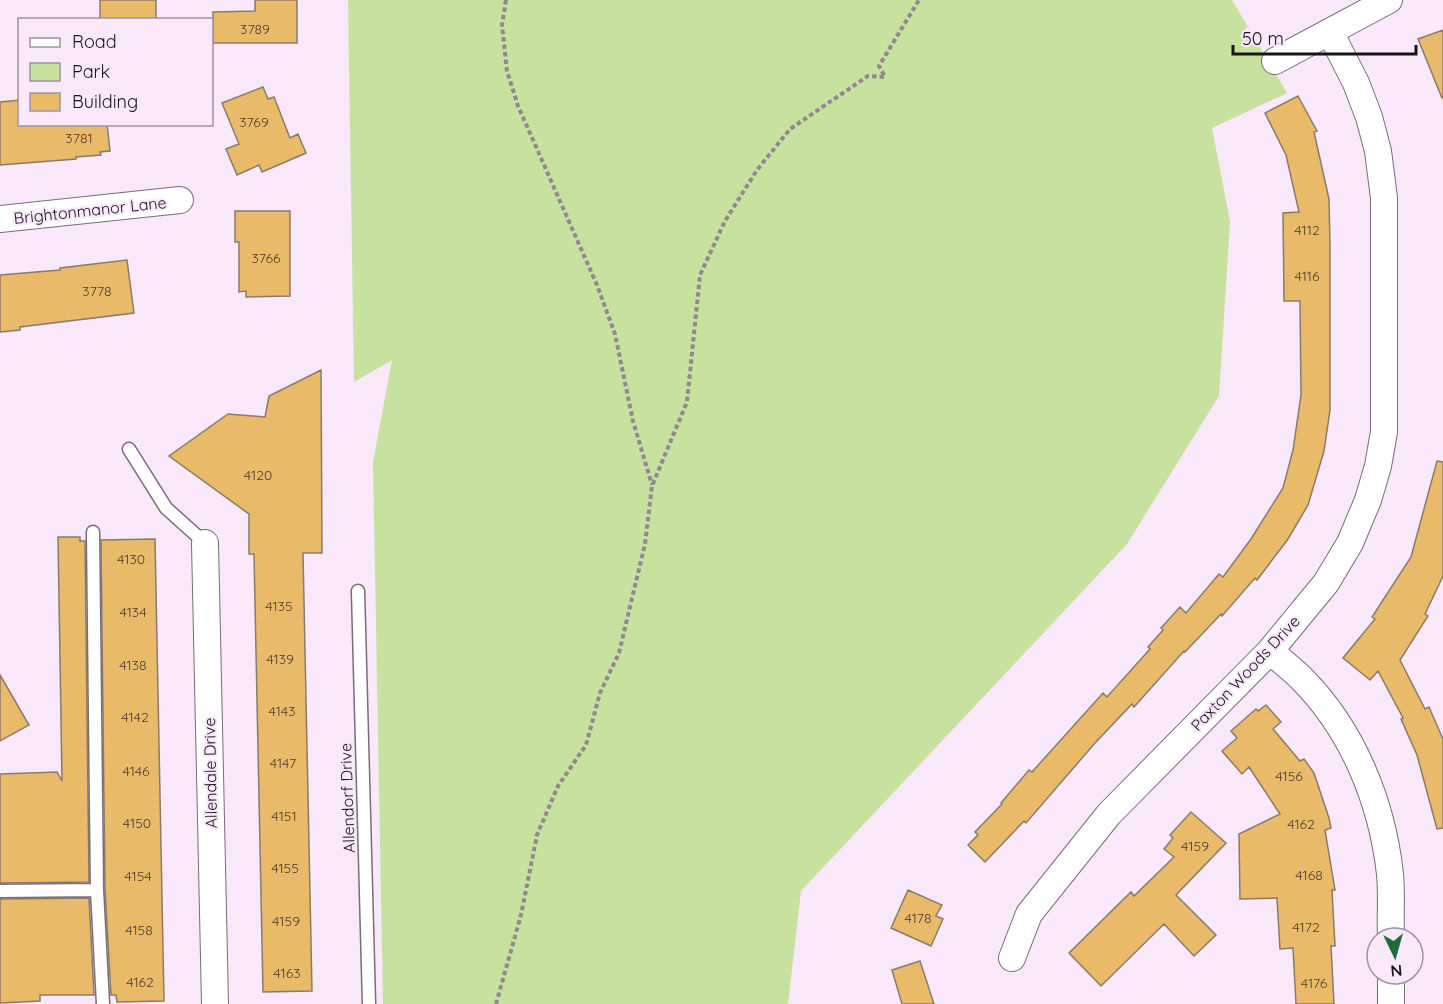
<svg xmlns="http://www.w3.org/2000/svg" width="1443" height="1004" viewBox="0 0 1443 1004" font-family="Quicksand,sans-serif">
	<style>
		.green { fill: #c7e19f }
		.building { fill: #eaba6b; stroke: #877c6b; stroke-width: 1.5 }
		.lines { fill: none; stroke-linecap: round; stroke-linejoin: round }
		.lane-casing { stroke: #7a6c7a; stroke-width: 15 }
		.street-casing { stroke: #7a6c7a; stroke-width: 28 }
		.path { stroke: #928793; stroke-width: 4; stroke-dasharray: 4.5 3; stroke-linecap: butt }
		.lane { stroke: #fff; stroke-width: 12 }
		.street { stroke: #fff; stroke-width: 26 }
		.labels { text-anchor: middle; stroke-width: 4.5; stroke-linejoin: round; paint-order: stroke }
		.number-label { font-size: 14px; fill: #4d3e2e }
		.street-label { font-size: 16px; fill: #19141a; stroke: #f8e8f9 }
	</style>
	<rect width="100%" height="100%" fill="#f8e8f9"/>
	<path class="green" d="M348,0H1232L1287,93L1212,128L1230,221L1219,396L1127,544L801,891L788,1004H383L373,462L392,360L354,382Z"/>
	<path class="building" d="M100,0H156V20H100Z
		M255,0H297V43H213V12L255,11Z
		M1443,30V98H1442L1418,39Z
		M263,87L268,99L274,97L290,138L298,134L306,153L262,172L259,165L237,175L226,149L239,144L222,103Z
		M1298,96L1317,131L1314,132L1329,199L1330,246V410L1324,451L1308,505L1288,539L1257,580L1255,578L1222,616L1221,614L1185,652L1184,651L1134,707L1132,704L1095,743L1026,823L1024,821L985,862L968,845L978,835L975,832L1002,804L1001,803L1029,770L1032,772L1103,693L1107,697L1150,649L1148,647L1163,630L1161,628L1180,607L1186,613L1219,574L1223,577L1251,539L1283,488L1293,450L1301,395L1300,301H1284L1283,213L1299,212L1286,155L1265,113Z
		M20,100V124H107L110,151L100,152L101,155L76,157V159L0,165V102Z
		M235,211H290V296L246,297V291L239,292V242H235Z
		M127,260L134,313L20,327V330L0,332V275L60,270V268Z
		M321,370L322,553H303L312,991L263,992L254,554H249V514L169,456L228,414L265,417L269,396Z
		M1437,461L1443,462V576L1425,614L1428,616L1400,660L1425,709L1429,707L1443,739V828L1437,829L1417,755L1401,719L1403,718L1378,671L1370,680L1343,658L1375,619L1372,617L1411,557Z
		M58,537H80V541H85L89,882L0,883V774L57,772L62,781Z
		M155,539L164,1001L117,1002L116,995H111L105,890L101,540Z
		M0,675L29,725L0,741Z
		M1266,705L1281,722L1273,729L1300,761L1304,759L1314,773L1329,818L1331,828L1325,830L1335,890H1332L1335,946H1331L1334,1004H1296L1293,948L1280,949L1277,898L1240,899L1239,834L1280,814L1249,767L1242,774L1222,751L1237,738L1231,731L1256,709L1258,711Z
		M1191,812L1226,843L1176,895L1216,935L1194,956L1164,924L1101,986L1069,953L1131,892L1134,896L1174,857L1164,849L1173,838L1170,835Z
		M908,890L942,905L936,916L943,919L931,946L891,928Z
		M89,898L94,995H40V1001L0,1003V899Z
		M920,961L934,1004H902L892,970Z"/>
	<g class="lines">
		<defs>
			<path id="lane" d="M129,449L166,508L205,543
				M93,532L97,890L103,1004
				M358,591L369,1004
				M0,891L97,890"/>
			<path id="street" d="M1275,61L1389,0
				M0,219L180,200
				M205,543L215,1004
				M1270,651C1280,660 1292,669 1301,678C1353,730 1382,802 1390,874C1392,895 1390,917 1391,938
				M1012,958L1029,914L1109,814L1270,651L1326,583L1350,543L1368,500L1378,466L1384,432V198L1378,151L1369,117L1356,83L1330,32
				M1391,974V1004"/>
		</defs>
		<use href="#lane" class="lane-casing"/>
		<use href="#street" class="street-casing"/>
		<path class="path" d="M506,0L502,25L507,71L518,106L597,285L615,334L633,421L652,485
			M496,1004L521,915L537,835L558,786L586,745L600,693L619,653L645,544L652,486L687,402L700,275L725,221L757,170L790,129L868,76L885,77L879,66L919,0"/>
		<use href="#lane" class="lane"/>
		<use href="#street" class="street"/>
	</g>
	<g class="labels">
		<g class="number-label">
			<text x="255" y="34">3789</text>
			<text x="254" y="127">3769</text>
			<text x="79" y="143">3781</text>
			<text x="1307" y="235">4112</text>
			<text x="266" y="263">3766</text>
			<text x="1307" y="281">4116</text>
			<text x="97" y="296">3778</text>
			<text x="258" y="480">4120</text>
			<text x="131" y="564">4130</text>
			<text x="279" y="611">4135</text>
			<text x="133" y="617">4134</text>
			<text x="280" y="664">4139</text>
			<text x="133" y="670">4138</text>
			<text x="282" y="716">4143</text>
			<text x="135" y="722">4142</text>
			<text x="283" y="768">4147</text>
			<text x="136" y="776">4146</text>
			<text x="1289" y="781">4156</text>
			<text x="284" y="821">4151</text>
			<text x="137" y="828">4150</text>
			<text x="1301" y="829">4162</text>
			<text x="1195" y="851">4159</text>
			<text x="285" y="873">4155</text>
			<text x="1309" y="880">4168</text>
			<text x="138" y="881">4154</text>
			<text x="918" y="923">4178</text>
			<text x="286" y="926">4159</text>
			<text x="1306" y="932">4172</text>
			<text x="139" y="935">4158</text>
			<text x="287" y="978">4163</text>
			<text x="140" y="987">4162</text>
			<text x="1314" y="988">4176</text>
		</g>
		<g class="street-label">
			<text transform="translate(90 210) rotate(-6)" y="6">Brightonmanor Lane</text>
			<text transform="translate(1245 673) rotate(-47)" y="6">Paxton Woods Drive</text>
			<text transform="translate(210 773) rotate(-91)" y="6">Allendale Drive</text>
			<text transform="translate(347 798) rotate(-92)" y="6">Allendorf Drive</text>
		</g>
	</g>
	<rect x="18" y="18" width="195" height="108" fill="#f8e8f9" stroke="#9f93a0" stroke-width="1.5"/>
	<rect x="30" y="38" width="30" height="9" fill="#ffffff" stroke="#9f93a0" stroke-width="1.5"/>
	<text x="72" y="48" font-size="18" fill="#19141a">Road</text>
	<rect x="30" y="63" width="30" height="18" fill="#c7e19f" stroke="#9f93a0" stroke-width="1.5"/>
	<text x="72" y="78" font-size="18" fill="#19141a">Park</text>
	<rect x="30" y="93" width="30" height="18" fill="#eaba6b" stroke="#9f93a0" stroke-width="1.5"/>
	<text x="72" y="108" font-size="18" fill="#19141a">Building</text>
	<g transform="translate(1395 956) rotate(175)"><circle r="28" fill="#f8e8f9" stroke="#9f93a0" stroke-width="1.5"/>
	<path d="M0-4.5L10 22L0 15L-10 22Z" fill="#1f6c3a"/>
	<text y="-9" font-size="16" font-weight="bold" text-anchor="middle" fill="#19141a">N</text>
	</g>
	<path d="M1233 45v9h183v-9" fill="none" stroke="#19141a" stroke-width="3"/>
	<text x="1242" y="45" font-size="18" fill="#19141a" stroke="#f8e8f9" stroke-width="4.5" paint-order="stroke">50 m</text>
</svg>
